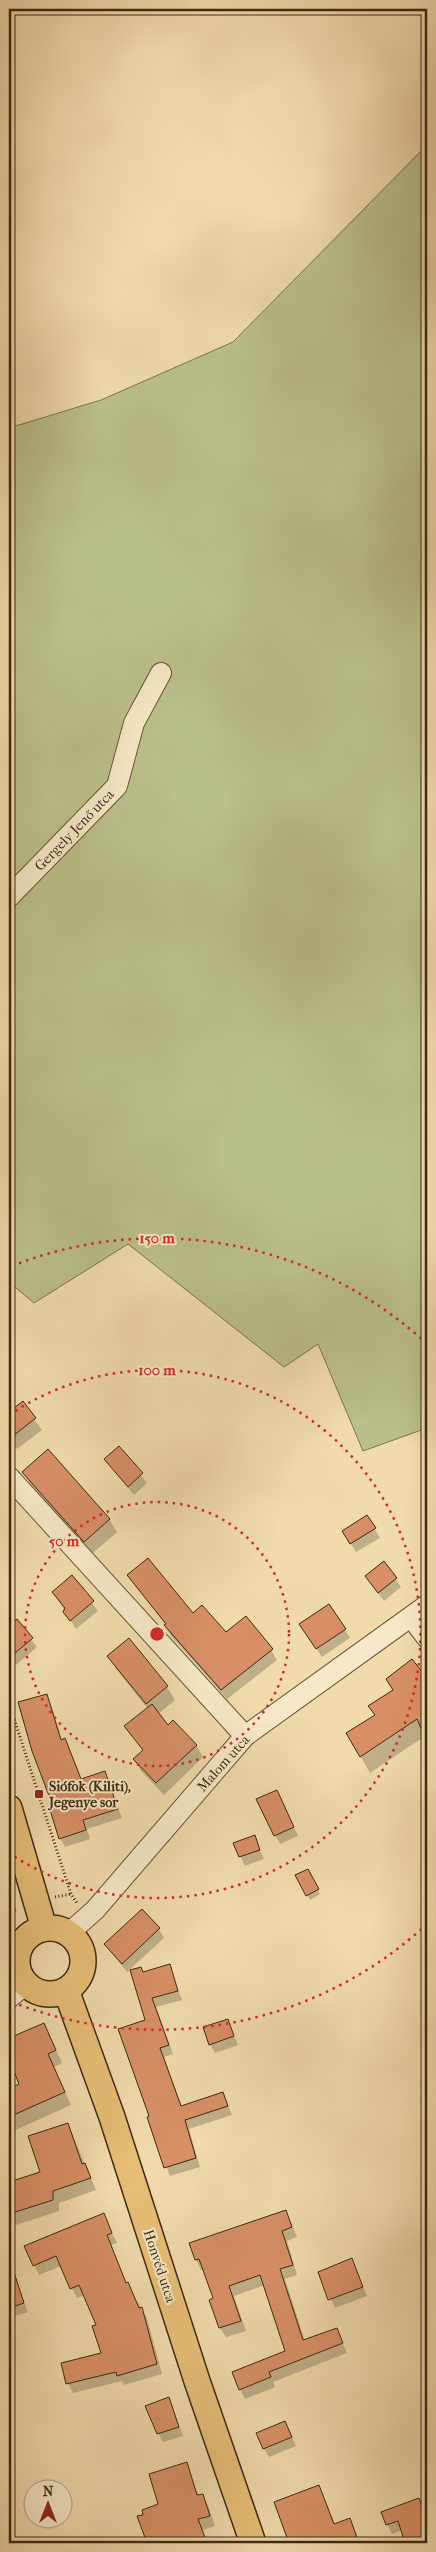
<svg xmlns="http://www.w3.org/2000/svg" width="436" height="2552" viewBox="0 0 436 2552" font-family="'IM FELL French Canon',serif">
	<style>
		.green { fill: #bac089; stroke: #7b754c }
		.shadow { fill: #0003 }
		.building { fill: #d88f66; stroke: #3c2a10 }
		.lines { fill: none; stroke-linecap: round; stroke-linejoin: round }
		.minor-casing { stroke: #695637; stroke-width: 22 }
		.major-casing { stroke: #3c2a10; stroke-width: 28 }
		.path { stroke: #3c2a10; stroke-width: 3; stroke-dasharray: 1 2.5; stroke-linecap: butt }
		.minor { stroke: #f6e8c8; stroke-width: 20 }
		.major { stroke: #e8be76; stroke-width: 25 }
		.ring { fill: none; stroke: #d62828; stroke-width: 2.5; stroke-dasharray: 2.5 5 }
		.poi-dot { fill: #8f2418; stroke: #f6e8c8; stroke-width: 2 }
		.labels { text-anchor: middle; stroke-width: 4; stroke-linejoin: round; paint-order: stroke }
		.street-label { font-size: 14px; fill: #3c2a10; stroke: #f6e8c8 }
		.poi-label { font-size: 14px; font-weight: bold; fill: #3c2a10; stroke: #f6e8c8; text-anchor: start }
		.centre { fill: #d62828; stroke: #f6e8c8; stroke-width: 2.5 }
		.ring-label { font-size: 15px; text-anchor: middle; font-weight: bold; fill: #d62828; stroke: #f6e8c8; stroke-width: 4; stroke-linejoin: round; paint-order: stroke }
	</style>
	<rect width="100%" height="100%" fill="#f1dbab"/>
	<filter id="stains"><feTurbulence type="fractalNoise" baseFrequency=".004" numOctaves="4"/><feColorMatrix values="0 0 0 0 .2 0 0 0 0 .09 0 0 0 0 .02 0 0 0 .5 -.17"/></filter>
	<radialGradient id="worn" r=".72"><stop offset=".6" stop-color="#630" stop-opacity="0"/><stop offset="1" stop-color="#630" stop-opacity=".3"/></radialGradient>
	<path class="green" d="M427,145V1428L363,1451L318,1344L284,1367L128,1244L34,1303L9,1282V428L101,400L233,342Z"/>
	<path class="shadow" d="M22,1403L42,1430L17,1449L9,1439V1414Z
		M119,1448L147,1483L134,1495L105,1460Z
		M23,1472L109,1519L117,1532L92,1554L31,1485Z
		M367,1517L380,1538L356,1552L343,1531Z
		M9,1528L14,1544L9,1545Z
		M384,1563L401,1587L384,1601L372,1585Z
		M72,1576L98,1611L76,1629L53,1592Z
		M128,1576L226,1634L271,1650L277,1660L227,1699L171,1636L166,1625Z
		M17,1621L37,1647L16,1665L9,1657V1627Z
		M345,1630L350,1638L322,1657L306,1633Z
		M129,1640L167,1687L175,1700L158,1714L168,1727L196,1745L203,1757L164,1795L141,1771L134,1759L143,1751L125,1726L148,1709L116,1669L108,1656Z
		M412,1661L427,1680V1741L425,1736L370,1773L348,1734L375,1716L370,1706L394,1691Z
		M46,1695L51,1704L62,1740L64,1739L69,1748L82,1780L105,1774L122,1818L87,1829L90,1839L65,1847L60,1838L55,1810Z
		M281,1800L298,1836L280,1844L275,1835Z
		M254,1837L264,1859L245,1866L235,1844Z
		M308,1871L320,1894L310,1900L297,1876Z
		M159,1929L164,1938L127,1972L105,1945Z
		M169,1966L182,2000L156,2007L173,2054L164,2057L182,2107L223,2093L232,2115L189,2129L200,2167L170,2176L149,2118L151,2117L143,1973Z
		M227,2020L238,2045L215,2053L210,2044Z
		M44,2024L62,2063L54,2067L71,2105L9,2133V2091L21,2085L9,2056V2039Z
		M68,2124L96,2190L59,2203V2211L13,2226L14,2242L9,2243V2184L42,2172Z
		M286,2211L297,2237L287,2241L297,2275L285,2279L305,2341L336,2329L347,2353L273,2382L275,2387L245,2399L240,2389L286,2352L265,2285L234,2296L246,2331L226,2337L220,2328L215,2299L204,2269L201,2270L196,2260L190,2244Z
		M103,2215L117,2243L111,2245L127,2284L147,2318L162,2374L124,2385L122,2381L73,2393L68,2383L103,2354L97,2325L85,2295L77,2298L61,2266L39,2275L34,2265Z
		M351,2260L367,2296L335,2308L319,2272Z
		M17,2286L28,2312L9,2318V2289Z
		M169,2398L183,2436L163,2442L158,2433Z
		M285,2422L296,2446L269,2457L264,2449Z
		M186,2464L199,2496L202,2495L208,2505L215,2526L203,2530L208,2543H149L140,2517L160,2505Z
		M318,2486L335,2524L349,2519L360,2543H288L275,2503Z
		M419,2500L427,2518V2543H407L402,2530L392,2534L387,2524Z"/>
	<path class="building" d="M23,1401L36,1418L9,1439V1412Z
		M119,1446L143,1473L128,1487L104,1459Z
		M48,1449L110,1519L84,1542L22,1472Z
		M367,1515L376,1528L350,1544L342,1531Z
		M148,1558L193,1613L202,1605L226,1632L246,1616L273,1649L221,1690L164,1625L166,1624L127,1575Z
		M384,1561L397,1578L378,1593L365,1576Z
		M72,1575L94,1601L70,1621L63,1612L65,1608L52,1592Z
		M329,1604L346,1629L316,1649L299,1624Z
		M17,1619L33,1638L9,1658V1626Z
		M129,1638L168,1686L146,1704L107,1656Z
		M412,1659L427,1678V1742L417,1719L360,1757L346,1733L375,1715L368,1706L393,1690L386,1679Z
		M47,1694L61,1740L65,1738L81,1779L105,1771L118,1809L83,1820L86,1830L59,1839L50,1810L54,1809L32,1751L18,1702Z
		M152,1704L168,1725L173,1720L197,1745L156,1783L133,1759L143,1750L124,1726Z
		M277,1790L294,1827L274,1836L256,1799Z
		M255,1835L260,1850L239,1857L233,1843Z
		M308,1869L319,1889L306,1896L295,1875Z
		M142,1909L160,1928L122,1964L104,1944Z
		M170,1964L178,1991L152,1998L169,2045L160,2048L181,2106L223,2092L228,2106L185,2120L196,2158L164,2168L147,2117L149,2116L118,2029L145,2020L130,1970L141,1967L143,1972Z
		M228,2019L234,2036L209,2045L203,2027Z
		M44,2023L56,2050L48,2054L65,2092L9,2117V2089L19,2084L9,2059V2038Z
		M68,2123L82,2164L85,2163L91,2178L53,2191V2200L9,2214V2182L40,2172L28,2136Z
		M286,2210L292,2227L282,2231L293,2265L280,2269L303,2340L337,2328L343,2343L269,2372L271,2377L239,2390L232,2372L285,2351L260,2275L229,2286L241,2321L219,2328L209,2300L213,2298L199,2259L195,2260L189,2243Z
		M104,2213L112,2233L107,2235L126,2283L128,2282L139,2308L142,2307L157,2364L117,2376L116,2372L66,2384L61,2363L101,2353L92,2326L96,2325L79,2285L70,2289L56,2256L33,2266L24,2246Z
		M352,2258L363,2287L328,2300L318,2272Z
		M9,2266H12L24,2303L9,2308Z
		M169,2397L179,2427L157,2434L145,2406Z
		M285,2421L292,2437L263,2449L256,2433Z
		M187,2462L197,2495L203,2494L210,2516L198,2519L207,2543H147L137,2516L143,2515L142,2510L158,2504L149,2474Z
		M319,2485L334,2524L350,2518L359,2543H289L274,2502Z
		M419,2498L427,2520V2543H405L398,2521L386,2525L381,2512Z"/>
	<g class="lines">
		<defs>
			<path id="minor" d="M9,897L117,786L134,723L161,673
				M9,1477L245,1736
				M411,1617L427,1638
				M69,1933L95,1910L245,1736L427,1605
				M9,1998L26,1984"/>
			<path id="major" d="M9,1808L44,1928
				M17 1961a33 33 0 1 1 66 0a33 33 0 1 1-66 0Z
				M66,1990L112,2117L197,2381L253,2543"/>
		</defs>
		<use href="#minor" class="minor-casing"/>
		<use href="#major" class="major-casing"/>
		<path class="path" d="M9,1703L71,1894L77,1903
			M55,1897L71,1894
			M9,1923L15,1910L18,1909"/>
		<use href="#minor" class="minor"/>
		<use href="#major" class="major"/>
	</g>
	<g class="ring">
		<circle cx="157" cy="1634" r="132"/>
		<path d="M9 1415A264 264 0 1 1 9 1853"/>
		<path d="M427 1924A396 396 0 0 1 12 2002M12 1266A396 396 0 0 1 427 1344"/>
	</g>
	<rect class="poi-dot" x="34" y="1789" width="10" height="10" rx="2.5"/>
	<g class="labels">
		<g class="street-label">
			<text transform="translate(74 830) rotate(-46)" y="5">Gergely Jenő utca</text>
			<text transform="translate(223 1763) rotate(-48)" y="5">Malom utca</text>
			<text transform="translate(160 2266) rotate(72)" y="5">Honvéd utca</text>
		</g>
		<g class="poi-label">
			<text x="49" y="1791">Siófok (Kiliti),<tspan x="49" dy="16">Jegenye sor</tspan></text>
		</g>
	</g>
	<circle cx="157" cy="1634" r="8" class="centre"/>
	<g class="ring-label">
		<text x="157" y="1243">150 m</text>
		<text x="157" y="1375">100 m</text>
		<text x="64" y="1546">50 m</text>
	</g>
	<rect width="436" height="2552" fill="none" stroke="#f1dbab" stroke-width="30"/>
	<rect x="10" y="10" width="416" height="2532" fill="none" stroke="#3c2a10" stroke-width="2.5"/>
	<rect x="15" y="15" width="406" height="2522" fill="none" stroke="#3c2a10"/>
	<g transform="translate(48 2504)"><circle r="24" fill="#f6e8c8" stroke="#ac9c7e"/>
	<path d="M0-4L9 19L0 12L-9 19Z" fill="#8f2418"/>
	<text y="-8" font-size="14" font-weight="bold" text-anchor="middle" fill="#3c2a10">N</text>
	</g>
	<rect width="100%" height="100%" filter="url(#stains)"/>
	<rect width="100%" height="100%" fill="url(#worn)"/>
</svg>
